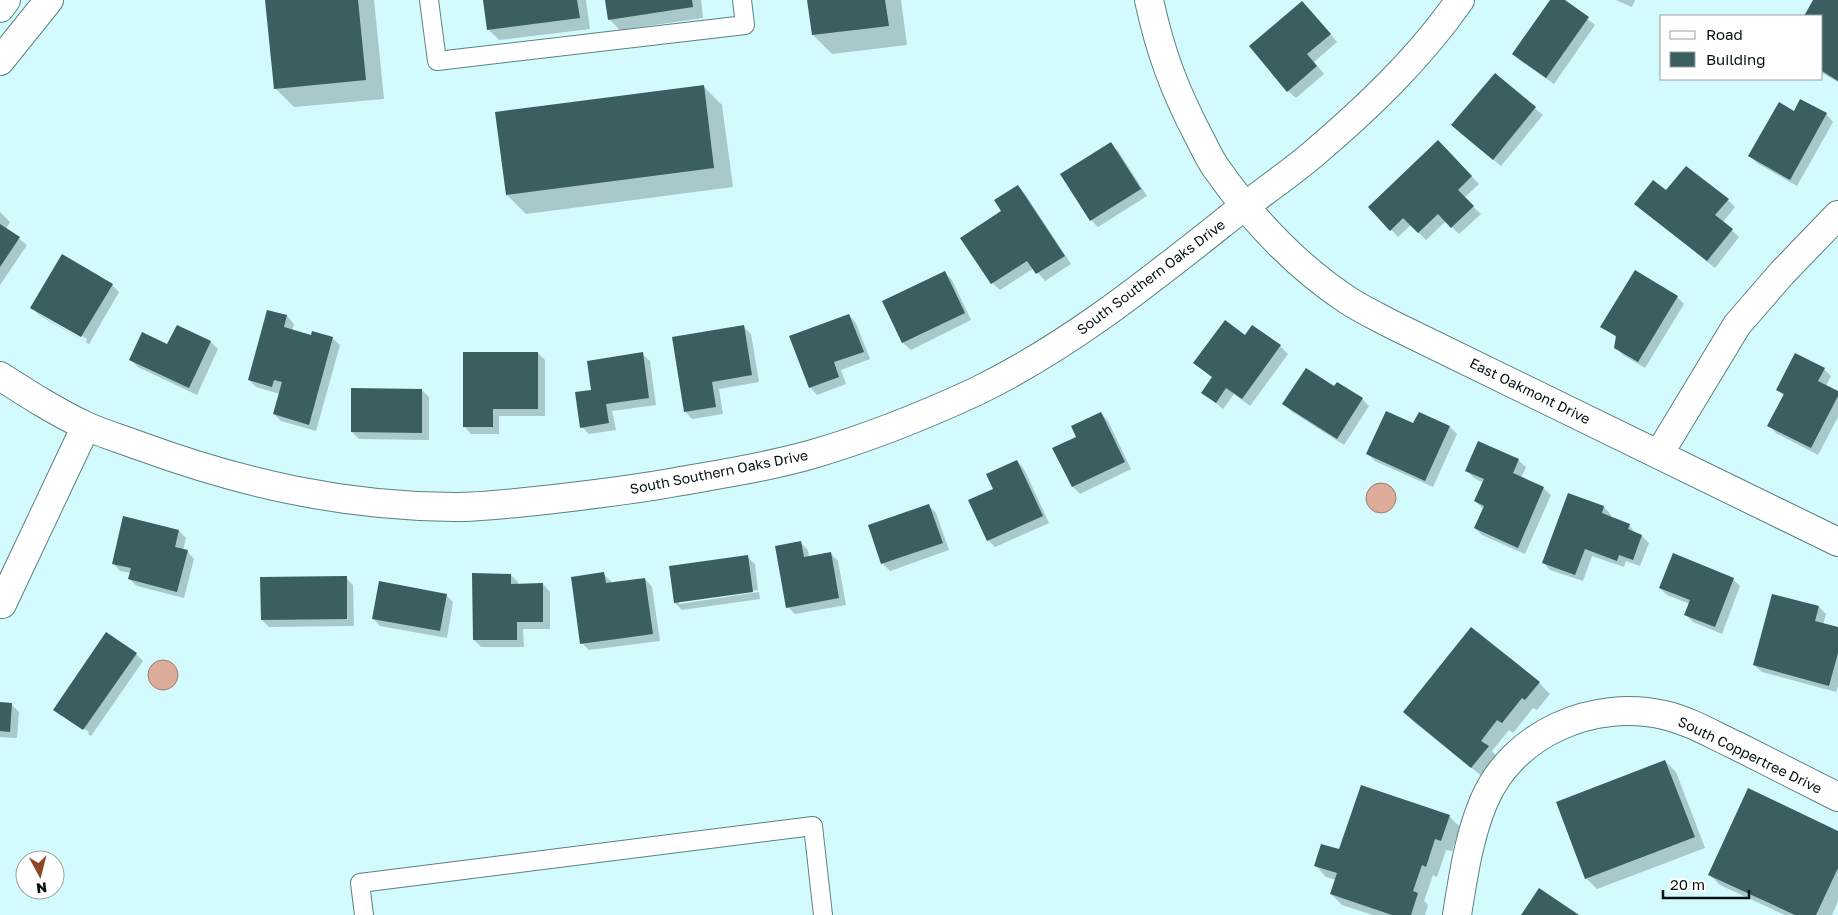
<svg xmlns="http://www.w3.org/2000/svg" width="1838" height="915" viewBox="0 0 1838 915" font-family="'Golos Text',sans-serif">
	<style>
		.water { fill: #ddad99; stroke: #9c7e70 }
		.shadow { fill: #0003; fill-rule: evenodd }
		.building { fill: #3b5e60 }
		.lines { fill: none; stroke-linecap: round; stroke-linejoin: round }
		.service-casing { stroke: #5c8083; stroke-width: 20 }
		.minor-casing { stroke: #5c8083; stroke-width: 30 }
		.secondary-casing { stroke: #5c8083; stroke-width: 30 }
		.service { stroke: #fff; stroke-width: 18 }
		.minor { stroke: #fff; stroke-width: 28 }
		.secondary { stroke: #fff; stroke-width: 28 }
		.labels { text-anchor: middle; stroke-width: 5; stroke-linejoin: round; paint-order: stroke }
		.street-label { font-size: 14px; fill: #041112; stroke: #fff }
	</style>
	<rect width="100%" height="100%" fill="#d3fafd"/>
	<path class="water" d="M1366 498a15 15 0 1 1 30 0a15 15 0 1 1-30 0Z
		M148 675a15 15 0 1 1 30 0a15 15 0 1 1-30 0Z"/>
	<path class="shadow" d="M266,0H374L384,99L294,107L275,88Z
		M484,0H586L590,29L499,40L488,29Z
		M607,0H701L703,18L620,30L609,19Z
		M809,0H901L907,45L832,54L813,35Z
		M1551,0H1563L1595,25L1554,84L1521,61L1513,54Z
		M1616,0H1635L1632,7Z
		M1815,0H1838V82L1822,73V16H1805Z
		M1310,10L1337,42L1314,62L1324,74L1296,98L1288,91Z
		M1495,75L1543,115L1501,166L1460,133Z
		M703,86L722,105L733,187L526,214L507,195Z
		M1794,112L1826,114L1833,122L1797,186L1757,163L1750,156Z
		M1110,144L1118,151L1147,196L1098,227L1091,220Z
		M1445,149L1479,184L1464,198L1481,214L1459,234L1446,221L1426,240L1411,225L1398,237L1370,207Z
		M1018,186L1025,194L1071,264L1045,281L1034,268L1000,290L992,283L1002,211Z
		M1728,200L1735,207L1723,222L1739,237L1715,268L1636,204Z
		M0,212L10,222L6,229L27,245L0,285Z
		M945,273L952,280L971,320L911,350L903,343L883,302Z
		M112,285L119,292L89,344L39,315L32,307ZM39,311L87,339L86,342L39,314Z
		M1677,297L1684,304L1645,368L1623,355L1616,347L1617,338L1602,326Z
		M268,311L287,316L294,324L292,331L312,336L332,338L340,345L316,431L281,421L274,414L280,394L256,387L249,380Z
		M849,315L856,323L870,359L841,370L846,384L817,395L810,387Z
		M178,326L211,342L218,349L197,395L138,367L130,359L168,346Z
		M1252,326L1280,346L1288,354L1250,406L1234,394L1223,409L1203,392L1213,378L1195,363L1245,337Z
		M744,327L751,334L759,382L719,389L723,414L692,419L685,411Z
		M538,353L545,360V416H499V434H471L464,426Z
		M642,354L650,361L656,405L612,411L616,430L589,434L582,427L592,391Z
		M1824,369L1831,376L1826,386L1838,392V417L1818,455L1776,433L1769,425L1784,396L1777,389Z
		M1335,387L1362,399L1369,406L1344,445L1291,411L1284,404Z
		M422,390L429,397V440L359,439L352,432Z
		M1101,413L1108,421L1131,469L1080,494L1073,487Z
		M1419,413L1450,427L1457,434L1433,487L1375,461L1368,454L1414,425Z
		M1518,460L1526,467L1521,478L1543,488L1551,495L1525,554L1482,535L1475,528L1483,509L1475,501L1484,483L1474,478L1467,471Z
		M1017,461L1024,469L1049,523L995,547L988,540Z
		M1568,495L1604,507L1611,515L1610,518L1629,525L1636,534L1642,536L1649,543L1640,566L1626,561L1624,567L1592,556L1583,581L1550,570L1543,562Z
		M929,506L936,513L949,550L890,571L882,563Z
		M179,531L186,538L183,550L187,551L194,559L184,598L137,586L129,579L131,573L120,571L113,563Z
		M801,543L808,550L809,557L831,554L838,561L846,605L795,614L788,607Z
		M747,557L755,564L758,590L679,601V604L759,592L760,599L682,610L675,603Z
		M603,574L611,581V584L645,579L652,587L660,641L589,650L582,643Z
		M511,575L518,582V585L543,584L550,592V629H523L524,647H481L474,640Z
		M346,578L353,585L354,626L269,627L262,620Z
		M1733,579L1740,586L1722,634L1693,622L1686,615L1690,604L1667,595L1660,588Z
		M446,595L453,602L447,638L380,626L373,618Z
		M1819,607L1826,614L1823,625L1838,629V686L1836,692L1762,672L1754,665Z
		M136,654L143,661L91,736L88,734L89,732L61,713V716L54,709Z
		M1539,683L1550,694L1537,710L1533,708L1513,733L1509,730L1492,751L1499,758L1483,777L1415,723L1404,712Z
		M0,703L12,705L19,712L17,738L0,737Z
		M1665,761L1676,772L1705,848L1597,889L1586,878Z
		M1449,816L1460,827L1452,851L1446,850L1437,877L1433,875L1424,901L1428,905L1425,915H1373L1342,905L1331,894L1336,880L1326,877L1316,866L1340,851Z
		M1838,832V901L1832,915H1785L1720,885L1709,874Z"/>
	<path class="building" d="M265,0H358L366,80L274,89Z
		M483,0H577L580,18L487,30Z
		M605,0H692L693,7L608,20Z
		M807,0H885L889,26L812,35Z
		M1550,0H1565L1589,17L1546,78L1512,54Z
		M1813,0H1838V81L1822,71V16H1804Z
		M1302,1L1331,34L1307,54L1317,66L1287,92L1249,46Z
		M1495,73L1536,107L1493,160L1451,125Z
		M704,85L714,168L506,195L495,112Z
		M1800,99L1827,113L1790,180L1748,156L1779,102L1794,111Z
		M1438,140L1472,176L1458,190L1474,206L1451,228L1438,214L1418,233L1403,218L1390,231L1368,207Z
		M1111,142L1141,189L1090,221L1060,174Z
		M1686,166L1729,199L1715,215L1733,229L1707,261L1634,204L1653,180L1666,190Z
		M1018,185L1065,256L1036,274L1027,261L991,284L960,238L1001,211L994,200Z
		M0,224L20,237L0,267Z
		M62,254L113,284L81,337L30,308Z
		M1635,270L1678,296L1638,362L1614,348L1616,336L1600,327Z
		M945,271L965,313L902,343L882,301Z
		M267,310L287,315L284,327L311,335L312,331L333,337L309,425L273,414L282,382L274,380L272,387L248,380Z
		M849,314L864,352L834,362L839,377L809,388L789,336Z
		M1225,320L1245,335L1252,325L1281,345L1242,399L1226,388L1216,403L1201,393L1212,377L1193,363Z
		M177,325L211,341L189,388L129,360L142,332L167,344Z
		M744,325L752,375L712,382L716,407L684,412L672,337Z
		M463,352H538V409H493V427H463Z
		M643,352L649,398L606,404L609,423L580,428L575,392L591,390L587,361Z
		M1795,353L1825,368L1818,381L1838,391V396L1811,448L1767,426L1784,394L1776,390Z
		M1306,368L1334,386L1337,382L1363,398L1337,439L1282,404Z
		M351,388L422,389V433L351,432Z
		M1386,411L1413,423L1419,412L1450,426L1425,481L1366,454Z
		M1101,412L1125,462L1072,487L1052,448L1076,437L1071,426Z
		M1478,441L1519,459L1513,473L1544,487L1518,548L1474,528L1484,506L1474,501L1484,479L1465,471Z
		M1017,460L1043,516L987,541L968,500L993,489L986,474Z
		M1568,493L1604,506L1602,513L1630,524L1628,529L1642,535L1633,560L1619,555L1617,561L1585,549L1575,575L1542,563Z
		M929,504L943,543L881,564L868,525Z
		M123,516L179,530L175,547L188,550L177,592L128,579L131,568L112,564Z
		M801,541L804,557L831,552L839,598L786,608L775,546Z
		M1673,553L1734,578L1715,627L1684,615L1690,600L1659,588Z
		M748,555L753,592L674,603L669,566Z
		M604,572L606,583L645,578L653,634L580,644L571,577Z
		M472,573L511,574V584L543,583V622H517V640H473Z
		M347,576V619L261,620L260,577Z
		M379,581L447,594L440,631L372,619Z
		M1772,594L1819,606L1815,621L1838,627V653L1829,686L1753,665Z
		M1471,627L1540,682L1525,700L1522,698L1502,723L1497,720L1481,741L1489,746L1471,768L1403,712Z
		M106,632L137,653L83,730L53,710Z
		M0,702L12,703L10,732L0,731Z
		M1665,760L1695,837L1585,879L1556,802Z
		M1361,785L1450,815L1441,841L1435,839L1426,867L1422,865L1413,891L1418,893L1411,915H1392L1330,894L1337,873L1314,866L1321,844L1339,849Z
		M1748,788L1838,831V868L1816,915H1795L1708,875Z
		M1539,888L1579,915H1521Z"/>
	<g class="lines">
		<defs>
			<path id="service" d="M429,0L437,61L745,25L742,0
				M364,915L360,883L813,826L823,915"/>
			<path id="minor" d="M1149,0C1160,51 1174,89 1198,135C1204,146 1209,158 1216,168C1252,219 1297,267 1349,301C1363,310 1378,317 1393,325L1838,542
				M0,376C28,394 56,412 86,426C103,434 122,439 140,446C244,484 343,506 454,507C484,507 515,503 545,500C589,495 632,490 676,482C721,474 768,467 813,454C868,438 923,416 975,392C1070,346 1151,280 1233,215C1259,195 1287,176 1312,155C1366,109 1419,59 1460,0
				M1659,454L1737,325L1782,273L1838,215
				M2,604L86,426
				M1457,915C1463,877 1469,836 1484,801C1513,733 1593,699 1664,715C1690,721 1713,735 1737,746C1770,763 1804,780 1838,797"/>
			<path id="secondary" d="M0,8L6,0
				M0,61L49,0"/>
		</defs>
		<use href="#service" class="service-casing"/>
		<use href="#minor" class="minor-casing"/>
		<use href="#secondary" class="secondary-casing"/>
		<use href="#service" class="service"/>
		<use href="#minor" class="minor"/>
		<use href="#secondary" class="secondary"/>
	</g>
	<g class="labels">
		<g class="street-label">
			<text transform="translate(1151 277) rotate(-37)" y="5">South Southern Oaks Drive</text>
			<text transform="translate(1530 391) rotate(26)" y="5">East Oakmont Drive</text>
			<text transform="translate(719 472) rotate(-11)" y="5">South Southern Oaks Drive</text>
			<text transform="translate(1750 755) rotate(26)" y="5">South Coppertree Drive</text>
		</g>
	</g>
	<rect x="1660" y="15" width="162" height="65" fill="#ffffff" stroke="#9ba0a0"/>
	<rect x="1670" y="31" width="25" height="8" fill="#ffffff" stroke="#9ba0a0"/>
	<text x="1706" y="40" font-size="15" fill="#041112">Road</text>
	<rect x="1670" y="52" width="25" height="15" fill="#3b5e60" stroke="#9ba0a0"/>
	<text x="1706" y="65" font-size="15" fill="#041112">Building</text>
	<g transform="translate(40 875) rotate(173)"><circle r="24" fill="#ffffff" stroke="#9ba0a0"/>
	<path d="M0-4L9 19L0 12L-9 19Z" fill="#8e4625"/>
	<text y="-8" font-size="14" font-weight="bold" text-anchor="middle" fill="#041112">N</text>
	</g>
	<path d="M1663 890v8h86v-8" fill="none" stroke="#041112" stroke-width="2.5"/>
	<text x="1670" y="890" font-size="15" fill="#041112" stroke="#ffffff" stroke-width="4" paint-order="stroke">20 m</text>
</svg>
